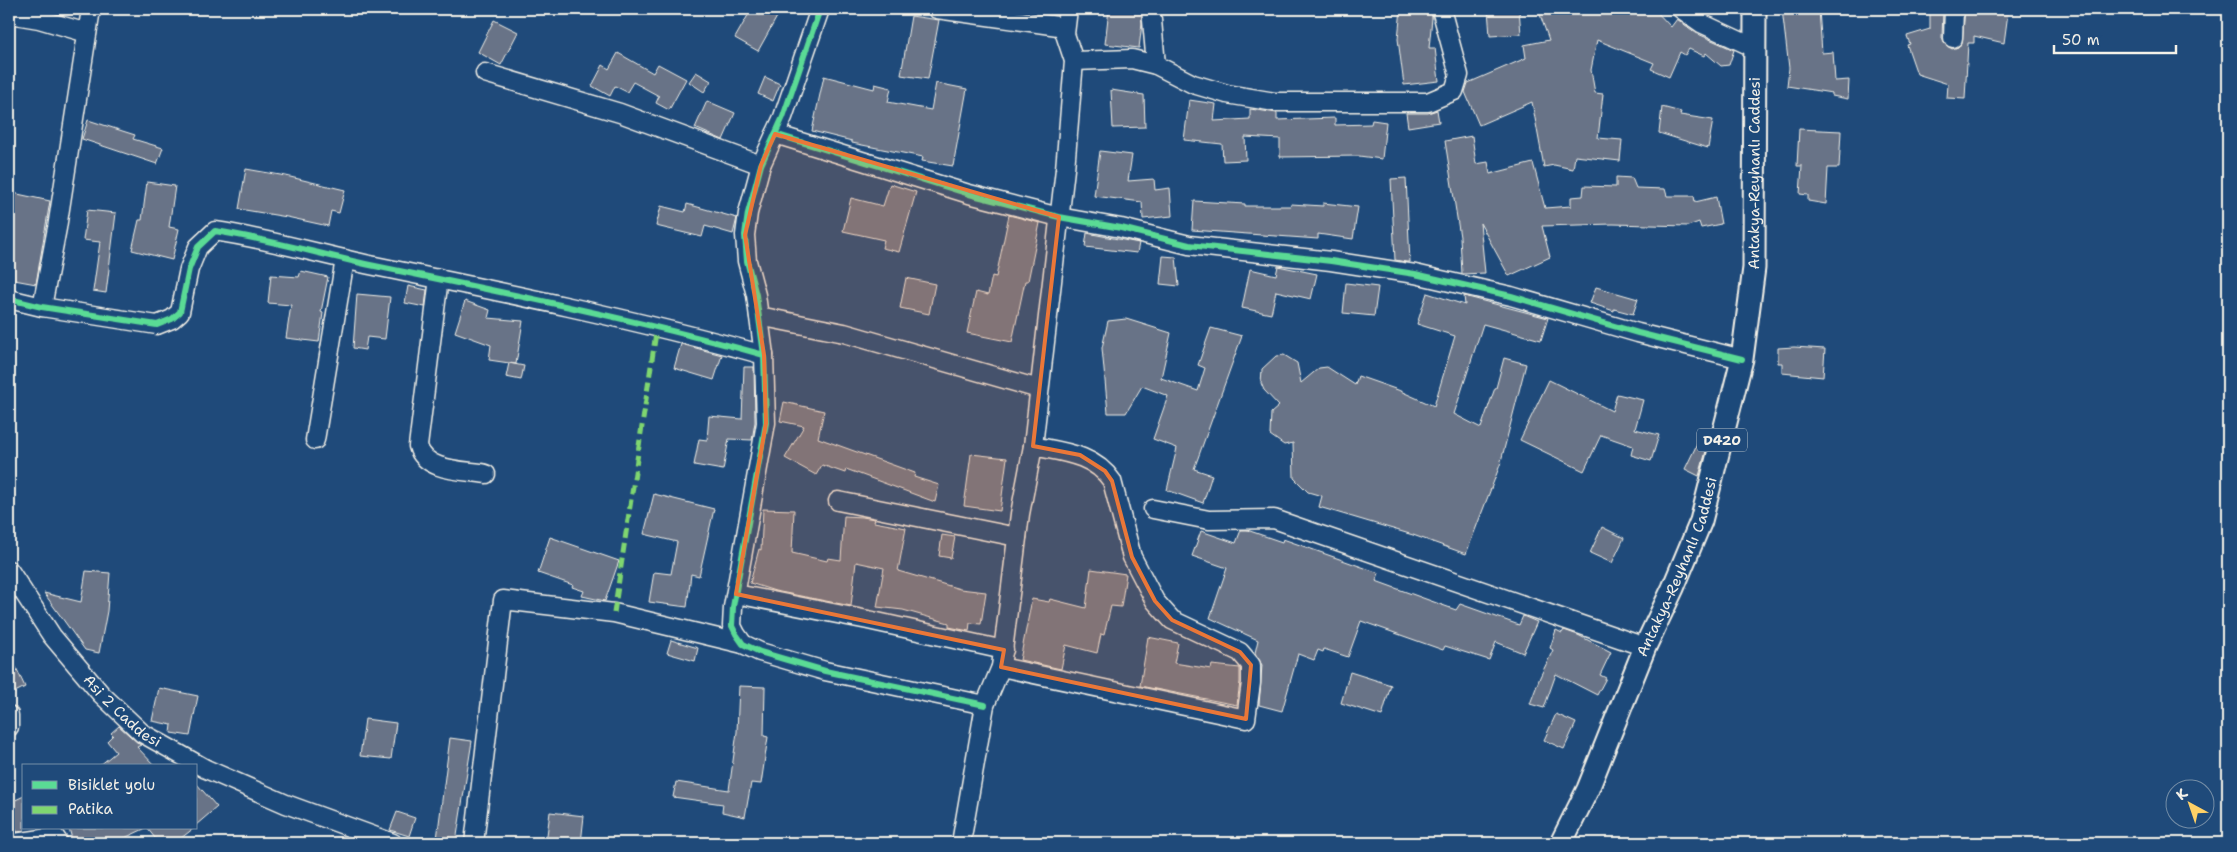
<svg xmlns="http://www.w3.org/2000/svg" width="2237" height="852" viewBox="0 0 2237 852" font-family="'Shantell Sans',sans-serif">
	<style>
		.building { fill: #687387; stroke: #f4f1e8 }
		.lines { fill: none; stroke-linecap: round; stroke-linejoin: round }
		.minor-casing { stroke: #f4f1e8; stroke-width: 21 }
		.major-casing { stroke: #f4f1e8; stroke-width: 25 }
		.minor { stroke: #1f4a7a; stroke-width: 18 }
		.major { stroke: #1f4a7a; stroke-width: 21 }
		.quiet { stroke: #7fd670; stroke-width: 5; stroke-dasharray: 10 5; stroke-linecap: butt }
		.cycleway-casing { stroke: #1f4a7a; stroke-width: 9 }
		.cycleway { stroke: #5adb95; stroke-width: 6 }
		.marked { fill: #ea7738; fill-opacity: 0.2; stroke: #ea7738; stroke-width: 4; stroke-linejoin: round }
		.labels { text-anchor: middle; stroke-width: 4.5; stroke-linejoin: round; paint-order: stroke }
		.shield { fill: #1f4a7a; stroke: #b4bfc7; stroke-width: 1 }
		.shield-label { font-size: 14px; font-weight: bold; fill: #f4f1e8 }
		.street-label { font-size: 15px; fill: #f4f1e8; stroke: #1f4a7a }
	</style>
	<rect width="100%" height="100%" fill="#1f4a7a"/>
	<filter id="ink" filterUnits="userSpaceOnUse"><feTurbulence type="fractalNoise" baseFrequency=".02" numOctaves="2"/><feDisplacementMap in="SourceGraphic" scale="10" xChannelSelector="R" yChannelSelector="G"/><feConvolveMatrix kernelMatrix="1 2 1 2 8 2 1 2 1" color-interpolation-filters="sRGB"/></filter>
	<g filter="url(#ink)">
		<path class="building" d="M764,9L778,15L758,51L735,38L751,10L760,15Z
			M1109,9H1141L1142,23L1139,48L1105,44Z
			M1401,9H1431L1432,18L1429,48H1435L1439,81L1404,85L1398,39Z
			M1488,9H1519L1521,34L1490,36Z
			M1538,9H1654L1671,27L1677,19L1696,33L1734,50L1729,65L1721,66L1706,53L1704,56L1689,49L1685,55L1680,52L1669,77L1651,69L1654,63L1597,40L1591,70L1595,93L1603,94L1598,138L1622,140L1620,161L1575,156L1573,169L1554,165L1544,167L1532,102L1479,125L1465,92L1468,83L1526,58L1524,45L1549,40Z
			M1782,9H1819L1822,53L1833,52L1835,81L1849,80L1848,99L1832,96V93L1787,86L1789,68Z
			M1930,9H1943L1942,38L1944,43L1952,49L1958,47L1962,43L1965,9H1995L2008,13L2004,43L1974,36V43H1968L1965,99L1947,98L1948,84L1917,74L1907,45L1910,44L1907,36L1930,29Z
			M911,16L939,20L928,79L901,75Z
			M494,20L518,32L501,65L478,52Z
			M618,53L653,73L658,64L686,79L669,110L656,103L659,96L633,82L627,92L615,86L610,96L592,86L603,65L609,69Z
			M696,72L711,81L704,92L689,82Z
			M824,76L874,89L875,84L891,88L888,102L931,110L936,83L967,89L953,166L922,161L923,157L852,143V141L812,131Z
			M765,77L780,84L773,101L758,94Z
			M1111,90L1144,95L1145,127L1113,128Z
			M1189,100L1216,104L1214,121L1250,119V109L1277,113V120L1335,118V125L1371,124L1372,120L1386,122L1382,159L1359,156L1280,157V139L1245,137L1246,160L1223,161L1222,144L1184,140Z
			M707,101L735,113L723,140L695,128Z
			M1662,107L1681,112L1680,115L1713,120L1708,148L1659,133Z
			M1437,110L1439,122L1408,127L1406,113H1428Z
			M88,120L135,135L133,139L163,148L157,164L82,139Z
			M1799,129L1841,131L1839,168H1828L1826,204L1808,201V195L1800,194L1802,166H1797Z
			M1472,136L1476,164L1488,162L1490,174L1533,163L1545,208L1571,206V197L1583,196L1584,186L1616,187V177L1632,178L1636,188L1665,189L1667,196H1694L1695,202L1716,197L1721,224L1701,228L1699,222L1688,226L1613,224L1542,226L1550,257L1509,276L1480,223L1485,273L1462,274L1460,237L1445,141Z
			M1100,151L1132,155L1128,181L1154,179L1155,190L1170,188L1172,216L1143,219L1142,202L1094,196Z
			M246,169L286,176L345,190L339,213L331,211L328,226L287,217L239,209Z
			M1406,178L1410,262H1406L1395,260L1391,179Z
			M147,182L175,186L169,227L179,229L172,260L132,250L139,220H142Z
			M890,184L916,192L899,252L882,248L884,240L843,231L851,198L883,206Z
			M13,193L50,201L36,284L9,279V212Z
			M1194,201L1245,204V206H1291V204L1323,206V203L1358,207L1353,239L1318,234V239L1192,230Z
			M687,204L737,218L733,234L705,226L702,237L656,226L661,206L685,212Z
			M87,210L116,213L106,293L93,291L100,242L83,240Z
			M1009,215L1040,223L1028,281H1025L1012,342L967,333L976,292L988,295L992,276L996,277Z
			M1087,233L1139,243L1137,253L1085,247Z
			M1163,256L1176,257L1179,286L1160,284Z
			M1278,266L1317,274L1311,299L1276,291L1271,314L1242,308L1250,269L1276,275Z
			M301,271L328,277L321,312L323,313L319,342L286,338L291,305L268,303L271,275L299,277Z
			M906,278L935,284L929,314L900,308Z
			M1346,283L1378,287L1374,316L1343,313Z
			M408,286L427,290L425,307L405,303Z
			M1596,287L1638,299L1633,314L1614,309V311L1590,303Z
			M1427,293L1465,305L1464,296L1548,318L1541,340L1483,324L1454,414L1481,428L1495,388H1496L1504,358L1526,364L1500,465L1466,554L1413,535L1319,507L1322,496L1308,492L1294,478L1293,443L1284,445L1270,435L1271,413L1279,406L1264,390L1261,383L1262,369L1276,356L1284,355L1297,363L1301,383L1319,368L1327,367L1355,385L1358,376L1398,390L1434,406L1455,336L1417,324Z
			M357,294L390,297L385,339L367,337L365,350L353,348Z
			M465,301L490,310L488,318L523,321L516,364L489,360L491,345L455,332Z
			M1126,319L1171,333L1161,378L1198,391L1205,368L1198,365L1211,328L1242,336L1194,469L1212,475L1203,503L1167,490L1177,448L1153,439L1168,396L1142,386L1126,413H1108L1102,348L1108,321Z
			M681,344L722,355L714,380L674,368Z
			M1794,347L1825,349L1823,377L1782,373V363H1778V348Z
			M509,363L524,366L521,380L506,377Z
			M744,367H754L755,422L752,440L729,439L723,470L694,465L699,439L707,440L709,416L742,419Z
			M1549,380L1612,411L1617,394L1643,400L1635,429L1659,435L1651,461L1631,455L1633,446L1601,435L1584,471L1520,440Z
			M784,402L824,411L818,438L915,473L914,477L939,485L935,502L846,469L845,473L822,465L816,475L785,458L804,426L780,421Z
			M1699,440L1708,444L1699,476L1685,469Z
			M971,454L1007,458L1000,511L964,506Z
			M654,494L714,509L699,576L691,574L687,607L649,602L654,572L671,574L677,542L644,534Z
			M763,509L794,510L792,553L827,561L828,558L841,560L844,516L862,517L875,519L874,522L906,528L898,571L960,589L986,592L981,624L970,623L969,631L949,627V623L903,610L877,607L884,568L856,562L851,606L775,591L750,583L759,549L761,550Z
			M1602,527L1624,538L1612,563L1590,553Z
			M1241,530H1247L1282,542L1283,539L1379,573L1376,581L1456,610L1460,604L1519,625L1523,616L1537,622L1523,653L1496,642L1489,660L1445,646L1443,650L1361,621L1348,657L1324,649L1323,652L1318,650L1314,660L1298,654L1282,711L1259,705L1262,665L1255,653L1258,640L1210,618L1227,568L1192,556L1201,531L1236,543Z
			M942,535L955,537L951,558L939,556Z
			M550,537L619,561L605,601L582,596L584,591L572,587L573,585L538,573Z
			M1091,569L1126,574L1121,607L1111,606L1104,635L1101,634L1097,653L1066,645L1061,669L1020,660L1032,599L1049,602L1050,599L1086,608Z
			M86,571L110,573L107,611L99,653L85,650L44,593L81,602Z
			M1556,630L1562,633L1564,630L1578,635L1611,652L1600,675L1606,678L1597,695L1556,674L1544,708L1530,704L1540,677L1553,650L1550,648Z
			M1148,637L1178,643L1174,663L1211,669L1212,665L1240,668V682L1237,705L1140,686Z
			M671,640L698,648L695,661L667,653Z
			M9,652L25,687L9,695Z
			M1350,672L1391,685L1382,716L1341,703Z
			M739,686L765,687L764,736L768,737L761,784L751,783L745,817L722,812L723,804L673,797L676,782L729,790L737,732Z
			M159,688L198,696L190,736L171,733L172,725L152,721Z
			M1556,714L1576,723L1564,749L1544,740Z
			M365,719L396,723L391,759L360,756Z
			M119,726L139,744L141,745L137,747L155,766H99L116,752L107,741L113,735L111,733Z
			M450,738L472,741L456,842L437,839Z
			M196,783L217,807L196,825Z
			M24,796V831L17,832L9,815V803Z
			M397,812L415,818L409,836L390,830Z
			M550,812L584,816L581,843H546Z
			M69,828H146L114,843H73Z
			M147,828H194L175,843H159Z"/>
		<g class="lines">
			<defs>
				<g id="minor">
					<path d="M820,9L783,117L761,165L748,213L745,235L747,261L756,295L764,355L766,423L733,607L732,626L736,634L743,644L760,652L825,671L985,705"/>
					<path d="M937,9L1065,27"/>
					<path d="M1151,9L1156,65"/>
					<path d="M1681,9L1701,23L1755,48"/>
					<path d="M9,14L39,19L87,33"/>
					<path d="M1953,38L1954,9"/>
					<path d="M1074,61L1132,59L1156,65L1193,84L1227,94L1275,102H1428L1454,91L1459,75L1441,9"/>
					<path d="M485,73L620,113L761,165"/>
					<path d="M775,134L969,194L1059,217L1121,228L1189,245L1331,261L1415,274L1511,296L1638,333L1742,359"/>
					<path d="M439,278L418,446C425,472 464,470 486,474"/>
					<path d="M9,299L42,307L157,325L172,319L180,312L189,269L198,247L215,231C268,239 319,254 370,265C502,292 634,319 764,355"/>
					<path d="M42,307L57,228L91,9"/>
					<path d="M759,316L844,333L1039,389"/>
					<path d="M315,440L345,259"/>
					<path d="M838,501L1017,537"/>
					<path d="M1153,509L1209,520L1274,519L1645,647"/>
					<path id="s1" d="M9,570L52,636L101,694L142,733L206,769L286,804L393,843"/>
					<path d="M736,594L868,620L1004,650"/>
					<path d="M1001,667L1246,719L1251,683V665L1240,652L1172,620L1155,601L1132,557L1112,481C1094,454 1062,452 1033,446"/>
					<path d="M9,715V727"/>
					<path d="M15,843L55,837L59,843"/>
					<path d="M474,843L503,600L614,613L743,644"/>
					<path d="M961,843L985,705L1001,667L1020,514L1033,446L1065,169L1074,61L1065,34L1068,9"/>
				</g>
				<g id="major">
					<path id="s2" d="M1561,843L1588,789L1645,647L1673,588L1701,521L1742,359L1754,268L1755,9"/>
				</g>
			</defs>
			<use href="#minor" class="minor-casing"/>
			<use href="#major" class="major-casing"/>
			<use href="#minor" class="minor"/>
			<use href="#major" class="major"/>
			<path class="quiet" d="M614,613L657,326"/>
			<defs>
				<path id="cycleway" d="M820,9L783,117L761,165L748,213L745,235L747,261L756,295L764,355L766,423L733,607L732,626L736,634L743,644L760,652L825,671L985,705
					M775,134L969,194L1059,217L1121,228L1189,245L1331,261L1415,274L1511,296L1638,333L1742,359
					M9,299L42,307L157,325L172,319L180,312L189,269L198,247L215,231C268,239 319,254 370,265C502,292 634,319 764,355"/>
			</defs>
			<use href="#cycleway" class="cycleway-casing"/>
			<use href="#cycleway" class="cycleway"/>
		</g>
	</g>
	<path class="marked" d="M775,134L1059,217L1033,446L1080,455L1105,471L1112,481L1132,557L1155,601L1172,620L1240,652L1251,665L1246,719L1001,667L1004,650L736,594L766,423L764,355L745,235L761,165Z"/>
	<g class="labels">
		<rect class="shield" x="1697" y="428.5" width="50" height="23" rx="4"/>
		<g class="shield-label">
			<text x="1722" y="445">D420</text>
		</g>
		<g class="street-label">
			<text dy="5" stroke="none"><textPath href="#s2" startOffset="705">Antakya-Reyhanlı Caddesi</textPath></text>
			<text dy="5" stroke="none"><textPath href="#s2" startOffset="300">Antakya-Reyhanlı Caddesi</textPath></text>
			<text dy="5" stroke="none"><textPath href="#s1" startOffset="182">Asi 2 Caddesi</textPath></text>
		</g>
	</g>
	<rect width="2237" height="852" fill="none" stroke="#1f4a7a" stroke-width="30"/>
	<rect x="15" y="15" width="2207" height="822" fill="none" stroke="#f4f1e8" stroke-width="2" filter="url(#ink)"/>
	<rect x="22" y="764" width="175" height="65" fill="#1f4a7a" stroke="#748da6"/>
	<rect x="32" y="781" width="25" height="8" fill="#5adb95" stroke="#748da6"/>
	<text x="68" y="790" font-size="15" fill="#f4f1e8">Bisiklet yolu</text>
	<rect x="32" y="806" width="25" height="8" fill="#7fd670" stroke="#748da6"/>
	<text x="68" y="814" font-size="15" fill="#f4f1e8">Patika</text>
	<g transform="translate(2190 804) rotate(320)"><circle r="24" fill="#1f4a7a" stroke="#748da6"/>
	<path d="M0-4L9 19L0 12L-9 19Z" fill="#ffd166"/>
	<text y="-8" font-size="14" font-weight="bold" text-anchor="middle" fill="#f4f1e8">K</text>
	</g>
	<path d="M2054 45v8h122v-8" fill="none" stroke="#f4f1e8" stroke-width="2.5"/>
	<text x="2062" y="45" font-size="15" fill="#f4f1e8" stroke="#1f4a7a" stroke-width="4" paint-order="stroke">50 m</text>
</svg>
